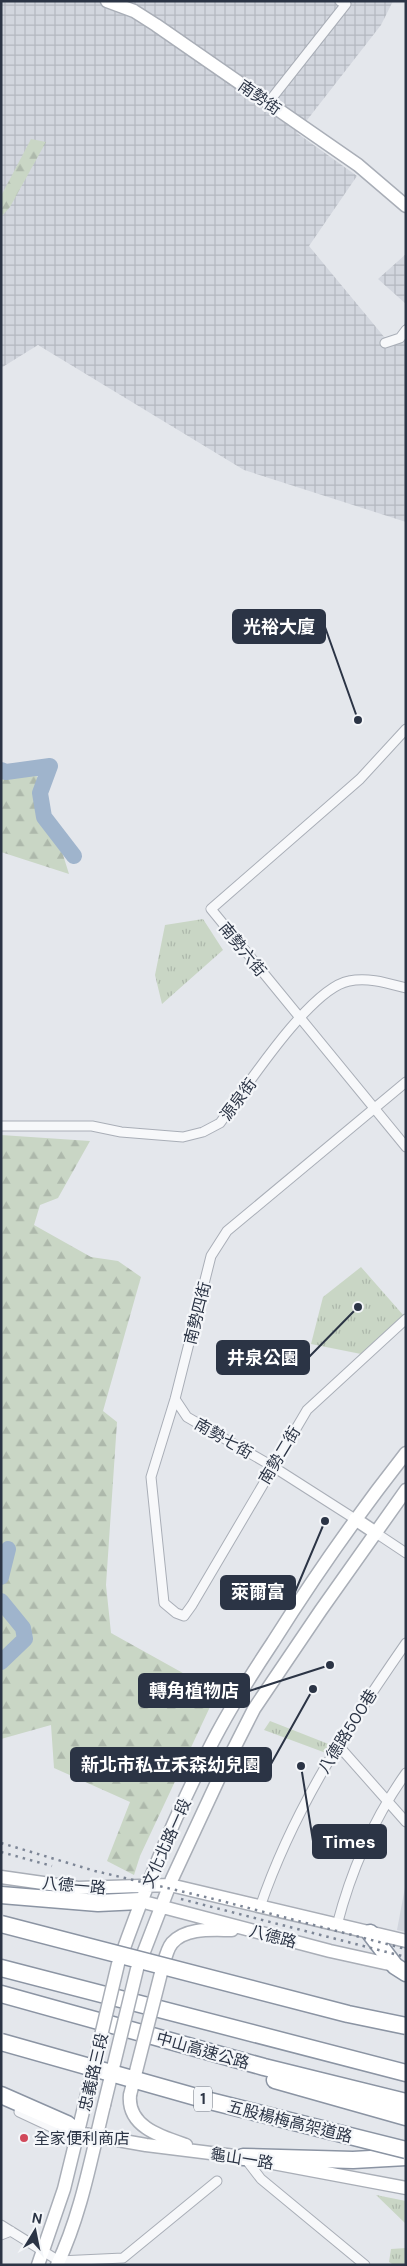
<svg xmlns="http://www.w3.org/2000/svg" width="407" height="2266" viewBox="0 0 407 2266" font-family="'DM Sans','Noto Sans TC',sans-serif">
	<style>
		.built { fill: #d2d6de }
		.industrial { fill: url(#industrial-grid) }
		.forest { fill: url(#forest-firs) }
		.park { fill: url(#park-tufts) }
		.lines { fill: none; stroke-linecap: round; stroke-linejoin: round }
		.river { stroke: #9fb4cc; stroke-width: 16 }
		.street-casing { stroke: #a9aeb7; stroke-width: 11 }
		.secondary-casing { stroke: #a9aeb7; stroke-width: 15 }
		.highway-casing { stroke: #8b94a3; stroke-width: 19 }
		.street { stroke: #f7f8fa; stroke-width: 9 }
		.secondary { stroke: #fff; stroke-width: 12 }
		.highway { stroke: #fff; stroke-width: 16 }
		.rail { stroke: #7d8696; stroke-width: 2.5; stroke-dasharray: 2.5 5; stroke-linecap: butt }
		.secondary-bridge-casing { stroke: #a9aeb7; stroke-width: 15; stroke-linecap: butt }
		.highway-bridge-casing { stroke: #8b94a3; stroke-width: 19; stroke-linecap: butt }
		.secondary-bridge { stroke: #fff; stroke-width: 12 }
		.highway-bridge { stroke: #fff; stroke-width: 16 }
		.poi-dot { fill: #d1495b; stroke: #f4f6f9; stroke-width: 2 }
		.labels { text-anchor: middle; stroke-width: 4.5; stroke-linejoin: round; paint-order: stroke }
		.shield { fill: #f4f6f9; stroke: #676e7b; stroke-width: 1 }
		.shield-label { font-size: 15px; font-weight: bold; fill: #2b3445 }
		.street-label { font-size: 16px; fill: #2b3445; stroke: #f4f6f9 }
		.poi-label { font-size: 16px; fill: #2b3445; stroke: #f4f6f9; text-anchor: start }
		.leader { fill: none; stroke: #2b3445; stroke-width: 2 }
		.callout-dot { fill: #2b3445; stroke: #f4f6f9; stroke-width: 2 }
		.callout { fill: #2b3445; stroke: #2b3445; stroke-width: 2 }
		.callout-label { font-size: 18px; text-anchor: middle; font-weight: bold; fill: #fff }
	</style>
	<defs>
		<pattern id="industrial-grid" width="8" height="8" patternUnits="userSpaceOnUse" patternTransform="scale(1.25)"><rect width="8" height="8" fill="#d2d6de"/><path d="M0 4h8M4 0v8" fill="none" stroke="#b4b8c0"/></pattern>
		<pattern id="forest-firs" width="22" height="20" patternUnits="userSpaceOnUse" patternTransform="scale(1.25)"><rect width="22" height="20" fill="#c9d6c5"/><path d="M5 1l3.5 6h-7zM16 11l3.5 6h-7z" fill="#adb8ab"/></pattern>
		<pattern id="park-tufts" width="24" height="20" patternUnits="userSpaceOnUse" patternTransform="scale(1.25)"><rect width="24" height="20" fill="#c9d6c5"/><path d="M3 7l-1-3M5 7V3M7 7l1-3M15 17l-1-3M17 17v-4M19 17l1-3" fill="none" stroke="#adb8ab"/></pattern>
	</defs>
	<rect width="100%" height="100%" fill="#e4e7ec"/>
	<path class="built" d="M406,1882V1932L397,1930Z"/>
	<path class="industrial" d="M1,1H393L381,25L297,133L357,176L309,246L390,344L406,322V522L244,470L38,345L1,368Z
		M406,254V304L378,279Z"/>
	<path class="forest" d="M31,139L46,142L10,207L2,216L1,196Z
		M1,762L5,765L33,767L44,794L69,874L1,852Z
		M1,1135L90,1141L58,1198L40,1205L34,1225L91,1257L118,1261L141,1277L103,1411L117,1422L106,1585L111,1633L217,1692L140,1856L134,1875L107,1861L130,1802L54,1768L51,1725L1,1739Z"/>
	<path class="park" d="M203,919L223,950L162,1004L155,975L165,925Z
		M361,1267L404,1316L361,1354L311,1344L323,1297Z
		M270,1721L331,1745L326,1753L264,1730Z
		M376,2195L406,2201V2224Z
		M406,2248V2265H394L389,2262L391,2249Z"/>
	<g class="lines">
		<path class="river" d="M1,770L6,772L50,766L40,793L44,817L74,856
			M1,1577L8,1549
			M1,1601L23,1628L25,1639L1,1662"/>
		<defs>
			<path id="street" d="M268,103L346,4L340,1
				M385,343L400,338L406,330
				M406,729L360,779L211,909L406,1147
				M406,1082L227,1231L211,1256L175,1399L151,1477L164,1603L176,1613L184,1616L192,1605L307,1410L406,1319
				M1,1126H92L121,1132L183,1137L203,1132L220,1123C245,1089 310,988 349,981C368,977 387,983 406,988
				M175,1399L187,1417L272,1466L355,1519
				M376,1533L406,1553
				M337,1744L406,1822
				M260,1907C294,1808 347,1728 406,1643
				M337,1925C351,1871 374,1818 406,1773
				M19,2112L66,2134H76
				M244,2157L261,2179L365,2265
				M1,2225L59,2261L123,2258L217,2181
				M1,2235L11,2231"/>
			<path id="secondary" d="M107,1L134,11L156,25L358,165L406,206
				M355,1519L376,1533
				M1,1877L78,1888L170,1885L406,1941
				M140,1901L330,1951L398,1966
				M119,1962C144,1891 173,1820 207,1753C226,1714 249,1678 273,1642C314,1577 358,1514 406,1453
				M138,1967L172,1879L219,1778L254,1709L321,1610L406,1490
				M161,1973C164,1964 166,1950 172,1943C186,1927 213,1930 232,1930
				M130,2095C127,2127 162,2137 186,2145
				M78,2133L146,2145L251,2158
				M273,2163L406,2188
				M38,2265L64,2189L86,2099
				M57,2265C81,2215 91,2158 104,2105"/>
			<path id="highway" d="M1,1895L98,1903L140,1901
				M370,1933L395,1966L406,1973
				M1,1968L406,2073
				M1,1994L264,2067L406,2102
				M275,2080L406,2117
				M1,2095L67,2124L78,2133
				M243,2157L353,2160L406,2157"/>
		</defs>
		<use href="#street" class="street-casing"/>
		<use href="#secondary" class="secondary-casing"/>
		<use href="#highway" class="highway-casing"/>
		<use href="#street" class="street"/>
		<use href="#secondary" class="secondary"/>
		<use href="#highway" class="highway"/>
		<path class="rail" d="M1,1843L95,1871L214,1899L406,1949
			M1,1852L52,1866
			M181,1899L406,1957"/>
		<defs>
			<path id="secondary-bridge" d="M130,2095L161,1973
				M86,2099L118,1964
				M104,2105L137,1969"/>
			<path id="highway-bridge" d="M1,1924L348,2014L406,2026
				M1,2042L210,2101L406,2150"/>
		</defs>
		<use href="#secondary-bridge" class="secondary-bridge-casing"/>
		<use href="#highway-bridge" class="highway-bridge-casing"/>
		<use href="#secondary-bridge" class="secondary-bridge"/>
		<use href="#highway-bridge" class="highway-bridge"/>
	</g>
	<circle class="poi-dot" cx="24" cy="2138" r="5"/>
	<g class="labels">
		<rect class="shield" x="194" y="2086.5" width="18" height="25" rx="4"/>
		<g class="shield-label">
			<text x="203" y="2104">1</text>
		</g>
		<g class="street-label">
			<text transform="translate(260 97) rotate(35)" y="6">南勢街</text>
			<text transform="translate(243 949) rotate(51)" y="6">南勢六街</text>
			<text transform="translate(238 1099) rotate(-53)" y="6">源泉街</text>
			<text transform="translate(197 1313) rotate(-76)" y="6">南勢四街</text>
			<text transform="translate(224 1438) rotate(30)" y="6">南勢七街</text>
			<text transform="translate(279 1455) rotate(-59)" y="6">南勢二街</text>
			<text transform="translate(347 1731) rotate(-58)" y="6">八德路500巷</text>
			<text transform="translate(166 1843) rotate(-66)" y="6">文化北路一段</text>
			<text transform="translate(74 1885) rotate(5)" y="6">八德一路</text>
			<text transform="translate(273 1936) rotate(15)" y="6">八德路</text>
			<text transform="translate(203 2050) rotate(16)" y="6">中山高速公路</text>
			<text transform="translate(93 2072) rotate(-77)" y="6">忠義路三段</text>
			<text transform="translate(290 2121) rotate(14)" y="6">五股楊梅高架道路</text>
			<text transform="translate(242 2158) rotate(9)" y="6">龜山一路</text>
		</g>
		<g class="poi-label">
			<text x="34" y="2144">全家便利商店</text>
		</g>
	</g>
	<path class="leader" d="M358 720L325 627M358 1307L309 1357M325 1521L295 1592M330 1665L249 1691M313 1689L271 1764M301 1766L313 1841"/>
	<g class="callout-dot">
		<circle cx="358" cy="720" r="5"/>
		<circle cx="358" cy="1307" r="5"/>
		<circle cx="325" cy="1521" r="5"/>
		<circle cx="330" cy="1665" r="5"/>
		<circle cx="313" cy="1689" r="5"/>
		<circle cx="301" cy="1766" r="5"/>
	</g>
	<g class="callout">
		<rect x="233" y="610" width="92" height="33" rx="5"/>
		<rect x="217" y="1341" width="92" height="33" rx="5"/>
		<rect x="221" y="1576" width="74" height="33" rx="5"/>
		<rect x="139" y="1674" width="110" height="33" rx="5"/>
		<rect x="71" y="1748" width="200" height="33" rx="5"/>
		<rect x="313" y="1825" width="73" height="33" rx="5"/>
	</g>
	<g class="callout-label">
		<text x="279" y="633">光裕大廈</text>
		<text x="263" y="1364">井泉公園</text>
		<text x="258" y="1598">萊爾富</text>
		<text x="194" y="1697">轉角植物店</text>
		<text x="171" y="1771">新北市私立禾森幼兒園</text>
		<text x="349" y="1848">Times</text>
	</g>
	<rect width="407" height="2266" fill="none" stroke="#2b3445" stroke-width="5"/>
	<g transform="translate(35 2231) rotate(10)" stroke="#f4f6f9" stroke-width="4" paint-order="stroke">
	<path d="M0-4L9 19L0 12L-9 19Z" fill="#2b3445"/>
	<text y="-8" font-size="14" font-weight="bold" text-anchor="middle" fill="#2b3445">N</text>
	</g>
</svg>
